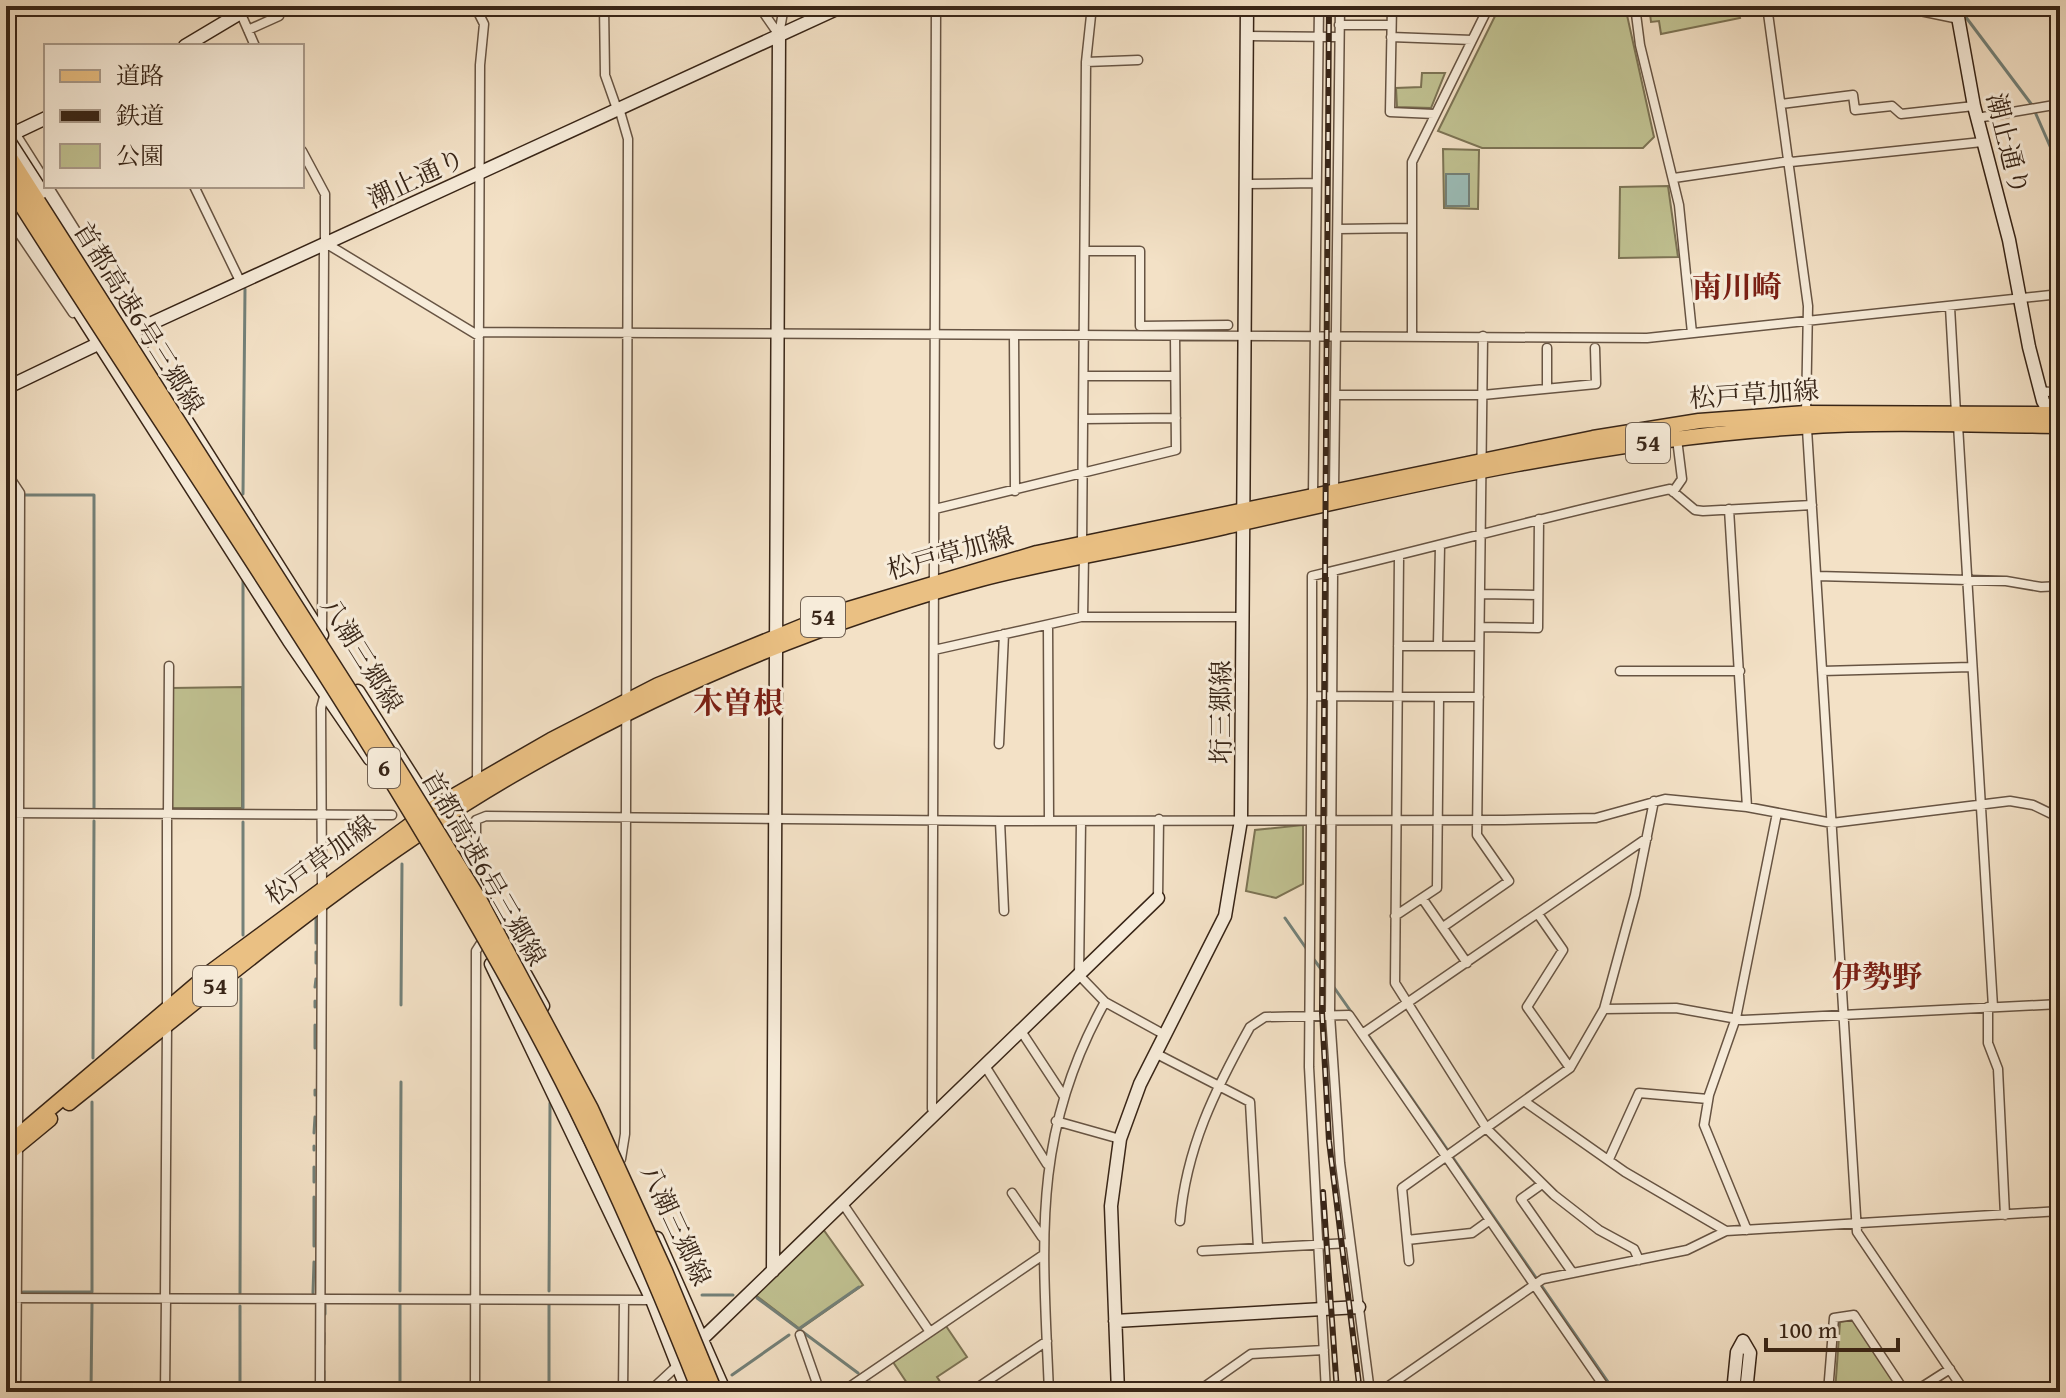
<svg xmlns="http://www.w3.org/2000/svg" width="2066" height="1398" viewBox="0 0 2066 1398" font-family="'Gentium Book Plus','Noto Serif JP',serif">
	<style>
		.green { fill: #c0c191; stroke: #7c7354; stroke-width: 2 }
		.water { fill: #9bbdb8; stroke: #738078; stroke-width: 2 }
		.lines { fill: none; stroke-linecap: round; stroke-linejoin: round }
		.stream { stroke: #738078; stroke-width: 3 }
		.street-casing { stroke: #675443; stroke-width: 11 }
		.secondary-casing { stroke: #382517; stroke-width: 15 }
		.primary-casing { stroke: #382517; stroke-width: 17 }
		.street { stroke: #f7ecda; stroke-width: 8 }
		.secondary { stroke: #f7ecda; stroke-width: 12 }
		.primary { stroke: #eac083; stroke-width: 14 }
		.rail-casing { stroke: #382517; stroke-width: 6 }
		.rail { stroke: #f7ecda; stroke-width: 3; stroke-dasharray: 9; stroke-linecap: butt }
		.secondary-bridge-casing { stroke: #382517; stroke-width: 15; stroke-linecap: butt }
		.highway-bridge-casing { stroke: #382517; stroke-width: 19; stroke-linecap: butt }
		.secondary-bridge { stroke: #f7ecda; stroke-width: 12 }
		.highway-bridge { stroke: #eac083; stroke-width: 16 }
		.labels { text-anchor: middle; stroke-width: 6; stroke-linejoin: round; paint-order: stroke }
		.shield { fill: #f7ecda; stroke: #716152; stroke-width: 2 }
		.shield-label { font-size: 24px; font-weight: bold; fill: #382517 }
		.street-label { font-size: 26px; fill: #382517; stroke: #f7ecda }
		.quarter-label { font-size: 30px; font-weight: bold; fill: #7a1f14; stroke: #f7ecda }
	</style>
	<rect width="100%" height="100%" fill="#f3e1c6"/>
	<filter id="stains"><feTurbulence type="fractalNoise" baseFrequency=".0025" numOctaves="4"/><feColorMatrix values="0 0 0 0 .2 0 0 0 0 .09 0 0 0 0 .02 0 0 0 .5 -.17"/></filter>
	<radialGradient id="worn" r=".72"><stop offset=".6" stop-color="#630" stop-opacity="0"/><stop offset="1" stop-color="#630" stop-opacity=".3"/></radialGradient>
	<path class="green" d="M1500,6H1625L1654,137L1643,148H1482L1438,131Z
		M1737,6L1740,18L1661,34L1659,21L1651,22L1650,14Z
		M1422,73H1445L1431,108L1397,107L1396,88L1421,87Z
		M1443,149L1479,150L1478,209L1444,208Z
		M1668,186L1678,257L1619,258L1620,187Z
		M242,687V808H172V688Z
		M1303,825V884L1276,898L1246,891L1255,830Z
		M823,1229L863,1285L800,1329L754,1294Z
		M1853,1320L1895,1383L1880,1392H1835L1840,1322Z
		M946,1326L967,1357L937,1377L947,1392H913L893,1362Z"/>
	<path class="water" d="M1446,174H1469V206H1446Z"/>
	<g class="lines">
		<path class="stream" d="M1925,6L1950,12
			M1965,16L2032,105L2060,169
			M243,494L245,289
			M6,495H17
			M24,495H94V808
			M243,808V579
			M1285,918L1308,951
			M243,935V822
			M316,943V919
			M1312,957L1327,977
			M316,963V952
			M1333,986L1352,1013
			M315,987L316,979
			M315,1001V1007
			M401,1005L402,864
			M1366,1032L1615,1392
			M315,1048V1025
			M93,1058L94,821
			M315,1095V1090
			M314,1133L315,1117
			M314,1150V1146
			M314,1182V1167
			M314,1246V1197
			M400,1291L401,1082
			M549,1291L550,1103
			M23,1292H92V1102
			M240,1293L241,979
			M313,1293L314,1262
			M702,1295H733
			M757,1298L858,1373
			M325,1314V1305
			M800,1328L859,1287
			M324,1333V1344
			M732,1375L789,1335
			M870,1382L884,1392
			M91,1392L92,1304
			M240,1392V1306
			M324,1392V1371
			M400,1392V1304
			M549,1392V1305"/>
		<defs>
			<path id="street" d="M475,6L484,24L480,65L477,781
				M604,6L605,75L617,109
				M759,6L779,35
				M936,6L932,1109L937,1113
				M1392,6L1390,112L1434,114
				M1635,6L1640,45L1679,205L1692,333
				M1767,6L1808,306L1806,413L1857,1232L1965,1392
				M1896,6L1959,19
				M241,14L255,46
				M1339,25H1391
				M248,30L279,16
				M779,35L784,6
				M1247,36L1339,37
				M1391,37L1472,40
				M1086,62L1138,60
				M1781,104L1853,95L1855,110L1892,106L1901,114L1974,106
				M619,108L628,139L625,1134L621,1159
				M1977,118L2060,104
				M15,133L46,182
				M302,151L325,194V245
				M1791,162L1982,142
				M1674,178L1790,161
				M1246,184L1316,183
				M48,186L111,287L108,297
				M194,186L241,283
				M6,214L73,313
				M1338,229L1411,228
				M327,244L479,336
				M1085,251H1140V326L1228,325
				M1950,307L1956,413
				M479,332L1647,338L2060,294
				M1014,335L1015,491
				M1412,335V162L1489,6
				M1547,348V388
				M1084,376H1175
				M2040,391L2060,393
				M1336,395H1483L1596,384L1595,348
				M1084,419L1176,418
				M1958,425L1993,1007
				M6,472L20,493L18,1132
				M1334,490L1340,6
				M1673,492L1682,479L1677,439
				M1313,494L1319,6
				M935,509L1176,450L1175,336
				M1729,509L1747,807
				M1082,543L1086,62L1092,6
				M1399,557L1395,983L1487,1129L1554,1195L1599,1230L1634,1249L1639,1260
				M1333,571L1330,1015L1340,1163L1370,1392
				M1817,576L2006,581L2041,587L2060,586
				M1480,594L1538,595
				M1083,617L1084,554
				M1048,626L1049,820
				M1480,627L1538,628L1539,519
				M322,634L324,245
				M1438,645L1440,546
				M1398,646H1479
				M934,650L1081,617H1243
				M1620,671H1740
				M1822,671L1971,667
				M1312,696L1309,1067L1326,1392
				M1479,697L1312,696V576C1432,548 1550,515 1670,489L1695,510L1703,511L1812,505
				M999,744L1004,634
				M6,813L392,815
				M167,813V1008
				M168,813L169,666
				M1000,821L1004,911
				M1081,821L1079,975L1105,1002L1165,1035
				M476,880V820L486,816L1000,821L1504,820L1596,818L1665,799L1747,807L1832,823L2010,801L2033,805L2060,818
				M322,887L321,708L325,693
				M1158,898L1159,819
				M1422,898L1437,888L1439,697
				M1538,914L1563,950L1527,1007L1570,1068
				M1395,916L1422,898L1467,963
				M1443,927L1509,881L1477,835L1483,336
				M1988,1007V1043L1998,1069L2005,1215
				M1604,1009L1676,1008L1743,1020L2060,1004
				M1021,1031L1063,1095
				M1362,1034L1647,838
				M1155,1053L1250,1102L1258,1248
				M985,1066L1047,1164
				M1524,1101L1625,1172L1726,1231
				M1056,1121L1120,1139
				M1609,1159L1639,1093L1708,1099
				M1542,1184L1521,1199L1572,1272
				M1012,1193L1042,1237
				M843,1204L930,1332
				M1180,1221C1186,1148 1215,1090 1250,1027L1265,1017L1349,1015L1608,1392
				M1747,1230L1704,1125L1709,1095L1736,1018L1777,813
				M1407,1240L1472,1233L1490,1220
				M1202,1251L1350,1243
				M1409,1261L1402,1188L1570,1068L1604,1009L1635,895L1654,801
				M6,1298L652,1300
				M165,1298L167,1026
				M800,1335L820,1392
				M16,1392L18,1147
				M165,1392L166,1298
				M320,1392L322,902
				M475,1392L476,951L485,937
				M623,1392L624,1300
				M649,1392L678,1365
				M842,1392L1043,1255
				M971,1392L1047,1341
				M1049,1392C1043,1245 1030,1136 1105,1002
				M1197,1392L1251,1354L1324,1350
				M1380,1392L1543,1279L1687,1250L1726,1231L2060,1211
				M1655,1392H1657
				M1828,1392L1834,1318L1854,1315L1905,1392
				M1914,1392L1950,1369"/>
			<path id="secondary" d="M1956,6L1974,106L2009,240L2029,347L2043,401L2053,418
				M185,46L252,6
				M6,137L46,118
				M42,192L322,635
				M6,198L289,641L370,759
				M126,335L843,6
				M6,388L104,341
				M358,691L440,820L543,1006
				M491,964L652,1300L688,1392
				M657,1238L725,1392
				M773,1271L779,35
				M1115,1321L1359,1307
				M1743,1341L1750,1353L1746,1392
				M699,1342L1158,898
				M1118,1392L1111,1206L1120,1139L1140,1084L1225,916L1241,820L1247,6
				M1733,1392L1737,1352L1743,1341"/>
			<path id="primary" d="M69,1103C213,989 353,868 513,775C659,690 817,623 981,579C1062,558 1144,546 1225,527C1413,484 1606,439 1800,427C1886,421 1974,425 2060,426
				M6,1146L212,971L433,808L551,740L658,685L832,614L1037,553L1593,438L1699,421L1806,413L2060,414
				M10,1152L50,1119"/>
		</defs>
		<use href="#street" class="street-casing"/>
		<use href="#secondary" class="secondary-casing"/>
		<use href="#primary" class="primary-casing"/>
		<use href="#street" class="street"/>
		<use href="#secondary" class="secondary"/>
		<use href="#primary" class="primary"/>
		<defs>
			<path id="rail" d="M1329,6L1322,1012L1329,1141L1360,1392
				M1323,1192L1337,1392"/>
		</defs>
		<use href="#rail" class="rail-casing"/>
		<use href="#rail" class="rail"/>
		<defs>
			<path id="secondary-bridge" d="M6,136L42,192"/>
			<path id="highway-bridge" d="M6,153L371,726L479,901L590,1109L664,1271L714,1392
				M6,179C183,460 377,734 535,1027C598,1144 652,1268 701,1392"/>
		</defs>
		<use href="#secondary-bridge" class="secondary-bridge-casing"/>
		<use href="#highway-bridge" class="highway-bridge-casing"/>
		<use href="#secondary-bridge" class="secondary-bridge"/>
		<use href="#highway-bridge" class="highway-bridge"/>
	</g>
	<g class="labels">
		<g class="shield">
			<rect x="1626" y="423" width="44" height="40" rx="6"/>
			<rect x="801" y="597" width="44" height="40" rx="6"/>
			<rect x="368" y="748" width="32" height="40" rx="6"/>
			<rect x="193" y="966" width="44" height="40" rx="6"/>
		</g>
		<g class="shield-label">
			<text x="1648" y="451">54</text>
			<text x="823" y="625">54</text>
			<text x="384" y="776">6</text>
			<text x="215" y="994">54</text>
		</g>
		<g class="street-label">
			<text transform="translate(2008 144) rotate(76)" y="9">潮止通り</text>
			<text transform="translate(416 178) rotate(-25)" y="9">潮止通り</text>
			<text transform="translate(139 318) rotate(58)" y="9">首都高速6号三郷線</text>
			<text transform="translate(1754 394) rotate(-4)" y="9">松戸草加線</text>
			<text transform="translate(950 553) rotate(-16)" y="9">松戸草加線</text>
			<text transform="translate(362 655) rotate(58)" y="9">八潮三郷線</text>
			<text transform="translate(1221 712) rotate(-90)" y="9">垳三郷線</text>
			<text transform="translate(320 860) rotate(-37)" y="9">松戸草加線</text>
			<text transform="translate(484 868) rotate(60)" y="9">首都高速6号三郷線</text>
			<text transform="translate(676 1225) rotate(65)" y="9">八潮三郷線</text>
		</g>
		<g class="quarter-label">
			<text x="1737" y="297">南川崎</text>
			<text x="738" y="713">木曽根</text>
			<text x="1877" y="987">伊勢野</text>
		</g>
	</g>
	<rect width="2066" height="1398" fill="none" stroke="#f3e1c6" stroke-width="32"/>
	<rect x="8" y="8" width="2050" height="1382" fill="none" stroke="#382517" stroke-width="4"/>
	<rect x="16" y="16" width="2034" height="1366" fill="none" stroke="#382517" stroke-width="2"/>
	<rect x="44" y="44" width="260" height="144" fill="#f7ecda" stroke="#ab9c8c" stroke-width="2"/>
	<rect x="60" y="70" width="40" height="12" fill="#eac083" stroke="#ab9c8c" stroke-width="2"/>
	<text x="116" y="84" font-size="24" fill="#382517">道路</text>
	<rect x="60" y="110" width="40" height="12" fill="#382517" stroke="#ab9c8c" stroke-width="2"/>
	<text x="116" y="124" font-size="24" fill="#382517">鉄道</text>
	<rect x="60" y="144" width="40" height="24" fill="#c0c191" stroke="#ab9c8c" stroke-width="2"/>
	<text x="116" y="164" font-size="24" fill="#382517">公園</text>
	<path d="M1766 1338v12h132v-12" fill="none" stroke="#382517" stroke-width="4"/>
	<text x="1778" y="1338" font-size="24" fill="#382517" stroke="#f7ecda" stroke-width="6" paint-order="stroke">100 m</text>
	<rect width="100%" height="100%" filter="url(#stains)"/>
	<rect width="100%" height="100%" fill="url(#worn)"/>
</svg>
